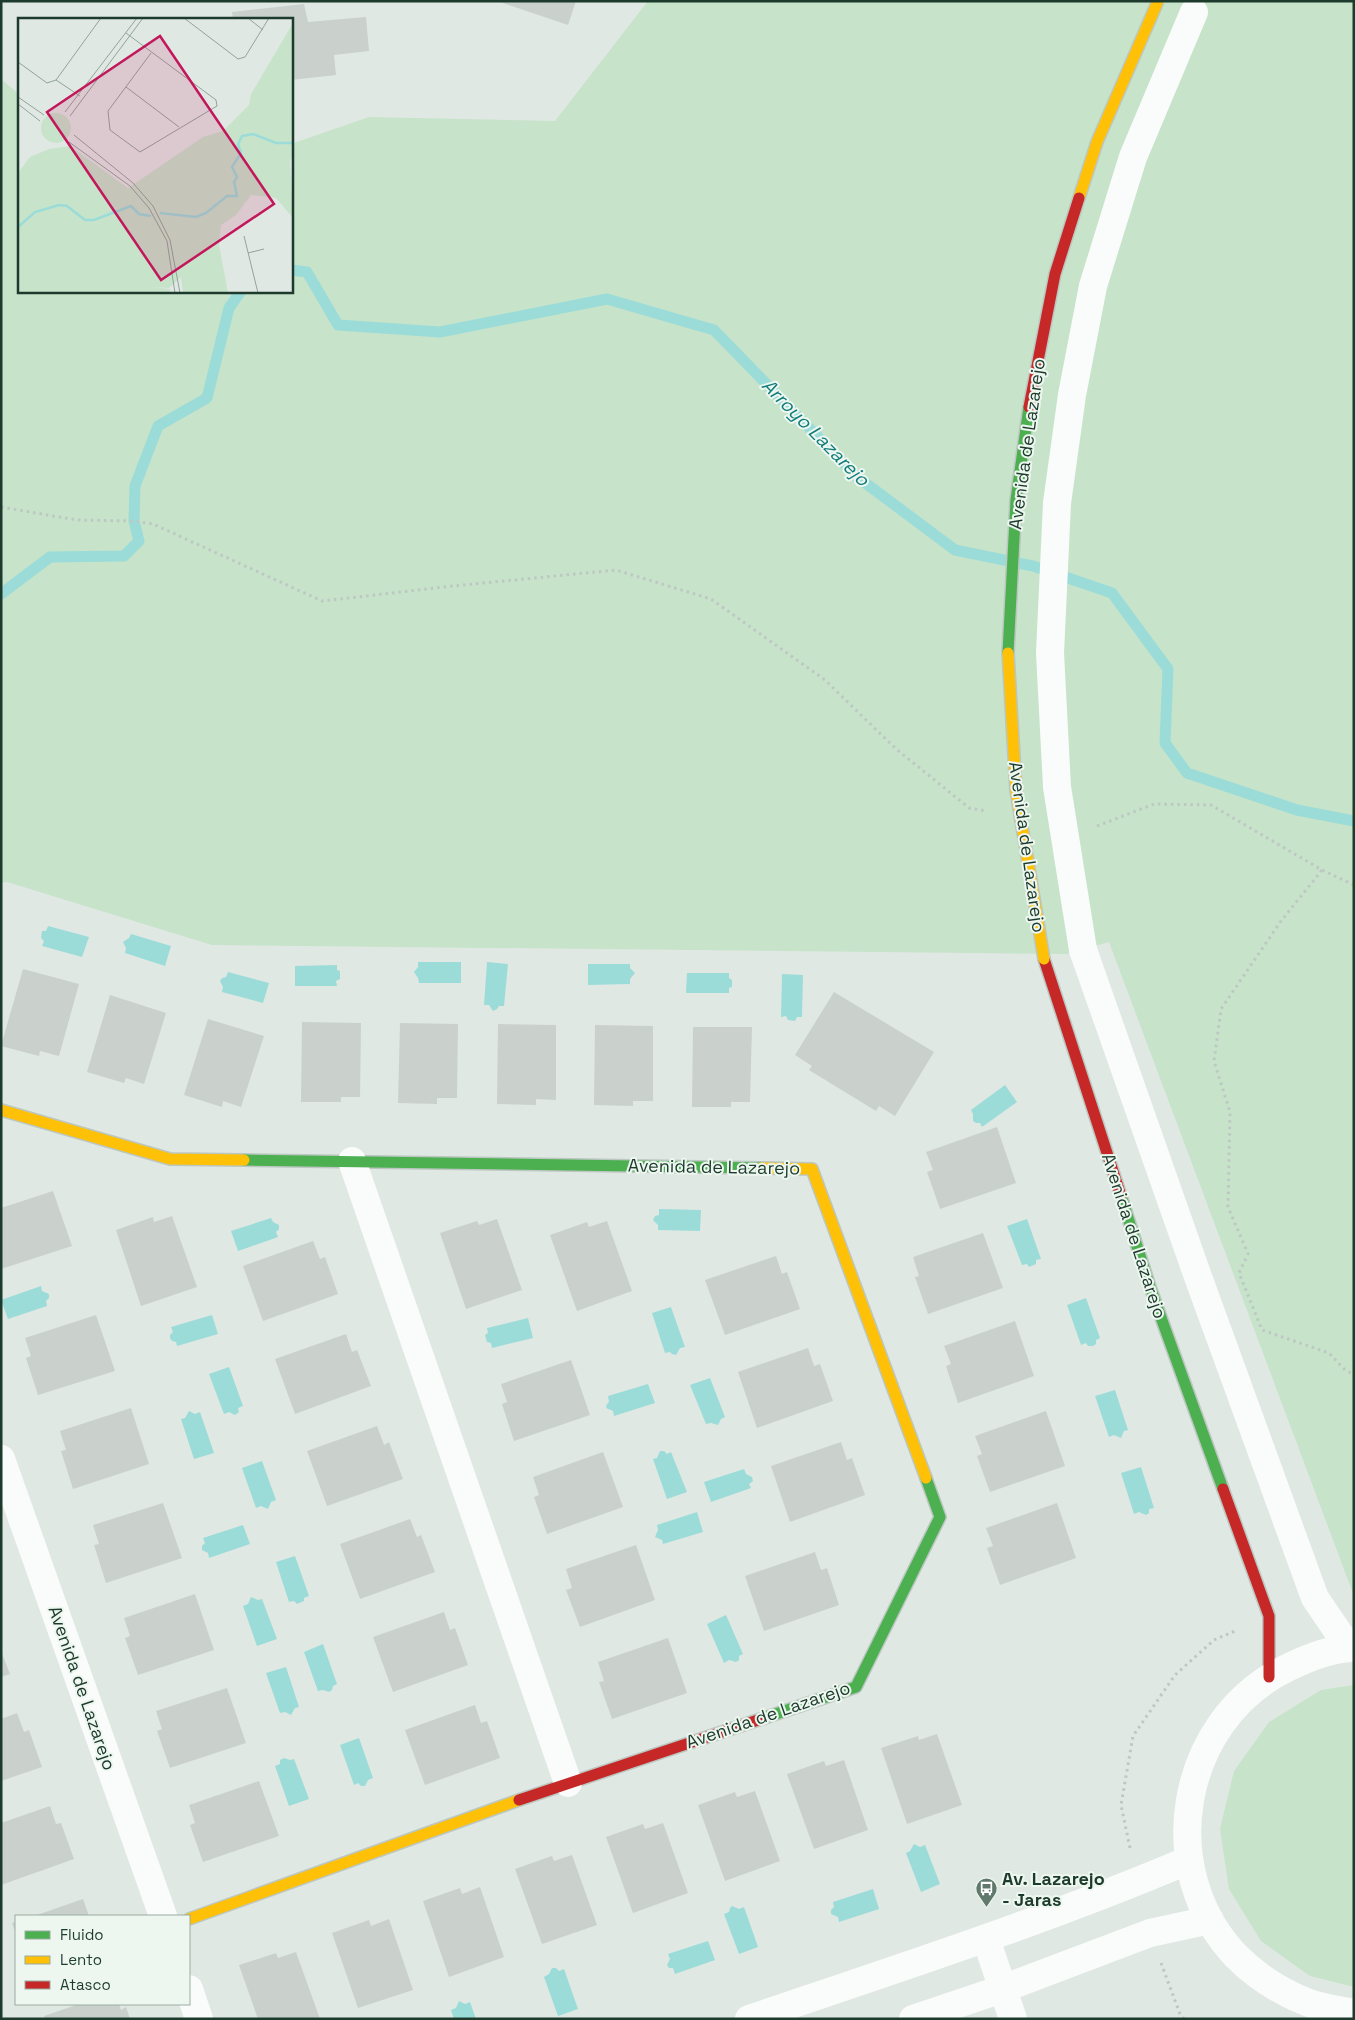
<svg xmlns="http://www.w3.org/2000/svg" width="1355" height="2020" viewBox="0 0 1355 2020" font-family="'Space Grotesk',sans-serif">
	<style>
		.green { fill: #c7e3ca }
		.water { fill: #9bdcd8 }
		.lines { fill: none; stroke-linecap: round; stroke-linejoin: round }
		.stream { stroke: #9bdcd8; stroke-width: 11 }
		.building { fill: #cad1cd }
		.fast-casing { stroke: #bcc7c1; stroke-width: 14 }
		.slow-casing { stroke: #bcc7c1; stroke-width: 14 }
		.jam-casing { stroke: #bcc7c1; stroke-width: 14 }
		.path { stroke: #bdc8c3; stroke-width: 3; stroke-dasharray: 2.5 4; stroke-linecap: butt }
		.street { stroke: #fafcfb; stroke-width: 28 }
		.fast { stroke: #4caf50; stroke-width: 11 }
		.slow { stroke: #ffc107; stroke-width: 11 }
		.jam { stroke: #c62828; stroke-width: 11 }
		.fast-bridge-casing { stroke: #bcc7c1; stroke-width: 14; stroke-linecap: butt }
		.slow-bridge-casing { stroke: #bcc7c1; stroke-width: 14; stroke-linecap: butt }
		.jam-bridge-casing { stroke: #bcc7c1; stroke-width: 14; stroke-linecap: butt }
		.street-bridge { stroke: #fafcfb; stroke-width: 28 }
		.fast-bridge { stroke: #4caf50; stroke-width: 11 }
		.slow-bridge { stroke: #ffc107; stroke-width: 11 }
		.jam-bridge { stroke: #c62828; stroke-width: 11 }
		.labels { text-anchor: middle; stroke-width: 4; stroke-linejoin: round; paint-order: stroke }
		.street-label { font-size: 18px; fill: #1d3b2d; stroke: #edf7f0 }
		.poi-label { font-size: 18px; font-weight: bold; fill: #1d3b2d; stroke: #edf7f0; text-anchor: start }
		.water-label { font-size: 19px; font-style: italic; fill: #117d7b; stroke: #edf7f0 }
		.inset-river { fill: none; stroke: #9bdcd8; stroke-width: 2.5 }
		.inset-road { fill: none; stroke: #92a39a; stroke-width: 1 }
		.view { fill: #c2185b; fill-opacity: 0.15; stroke: #c2185b; stroke-width: 2.5 }
		.inset-edge { fill: none; stroke: #1d3b2d; stroke-width: 2.5 }
	</style>
	<rect width="100%" height="100%" fill="#e0e8e3"/>
	<path class="green" d="M648,1H1354V1596L1109,942L1067,954L212,945L7,882L1,883V79L19,94V291H291V144L369,117L555,121Z
		M1354,1685V1987L1310,1976L1261,1941L1229,1889L1220,1829L1234,1771L1269,1722L1321,1690Z"/>
	<path class="water" d="M48,926L89,937L82,957L42,946L44,941L41,938L42,931H46Z
		M131,934L171,946L165,966L125,953L126,948L123,942L129,938Z
		M418,962H461V983H419L418,978L414,972L418,967Z
		M487,962L508,964L504,1006H499L497,1009L493,1011L489,1005H484Z
		M588,964H630V968L635,973L630,979V984L588,985Z
		M337,965V970L340,971V979L336,981L337,986H295V966Z
		M228,972L269,983L263,1003L222,992L223,987L220,981L222,978L226,977Z
		M687,973H729V978L732,980V987L729,988V993H686Z
		M782,974L803,975L802,1017H797L795,1021L788,1020L786,1016L781,1017Z
		M1005,1085L1017,1102L982,1127L980,1123H976L973,1121V1114L971,1110Z
		M659,1209L701,1210L700,1231L658,1230V1225L653,1220L655,1216L659,1215Z
		M271,1218L273,1222L279,1225V1229L276,1232L278,1237L238,1251L231,1231Z
		M1027,1219L1041,1259L1036,1260V1264L1029,1267L1027,1264L1022,1265L1007,1226Z
		M41,1286L42,1291L49,1294V1298L46,1301L47,1306L8,1319L1,1300Z
		M1086,1298L1100,1338L1096,1340V1344L1093,1346H1088L1086,1343L1081,1345L1067,1305Z
		M671,1307L685,1347L680,1348L676,1355L672,1354L670,1352L665,1353L652,1313Z
		M212,1315L218,1334L177,1346L176,1342L172,1341L170,1338V1335L173,1332L171,1327Z
		M528,1318L533,1338L492,1348L491,1343L487,1342L485,1335L488,1333L487,1328Z
		M229,1367L243,1406L238,1408L239,1412L235,1415L229,1412L224,1414L209,1374Z
		M710,1378L725,1417L721,1419L718,1425L711,1423L706,1424L690,1385Z
		M648,1384L655,1403L614,1416L613,1411L606,1408L607,1404L609,1402L608,1396Z
		M1115,1390L1128,1430L1124,1431L1121,1438L1114,1435L1109,1437L1095,1396Z
		M189,1411L195,1414L200,1412L214,1453L194,1459L181,1419L185,1418Z
		M660,1451H664L667,1454L671,1452L687,1492L667,1499L653,1459L657,1458Z
		M262,1461L276,1500L271,1502L268,1509L261,1506L256,1508L242,1468Z
		M1141,1467L1154,1508L1149,1509V1513L1146,1515L1139,1512L1134,1514L1121,1473Z
		M744,1469L746,1474L752,1477L753,1481L749,1484L751,1488L711,1502L704,1482Z
		M697,1512L703,1532L663,1544L662,1540L655,1537L658,1530L657,1525Z
		M243,1525L250,1544L209,1558L208,1553L202,1550V1546L205,1543L203,1538Z
		M295,1556L309,1596L304,1598V1601L297,1604L294,1601L289,1602L276,1562Z
		M251,1597L258,1600L262,1599L277,1639L257,1646L243,1606L248,1604Z
		M726,1615L743,1654L739,1656V1660L736,1662L729,1660L724,1663L707,1624Z
		M323,1644L337,1684L333,1686L332,1690L329,1692L323,1690L318,1691L304,1652Z
		M286,1667L299,1707L295,1708L291,1715L285,1712L280,1713L266,1673Z
		M359,1738L373,1778L368,1780L365,1786H361L358,1783L354,1785L340,1745Z
		M284,1758L290,1760L294,1759L309,1799L289,1806L275,1766L280,1764V1760Z
		M914,1844L920,1847L925,1845L940,1884L921,1892L906,1853L910,1851Z
		M873,1889L879,1909L839,1922L838,1917L831,1914V1910L834,1907L833,1902Z
		M732,1906L739,1909L744,1907L758,1947L739,1954L724,1914L729,1912L730,1908Z
		M708,1941L715,1960L675,1974L673,1968H669L667,1965L670,1959L668,1954Z
		M552,1968H556L559,1971L564,1969L578,2009L558,2016L544,1977L549,1974Z
		M459,2001L465,2004L470,2002L476,2019H454L451,2010L456,2008Z"/>
	<g class="lines">
		<path class="stream" d="M291,270L307,272L338,325L440,332L607,299L714,330L856,476L955,550L1033,566L1112,593L1168,669L1165,743L1187,773L1297,810L1354,821
			M1,594L50,557L124,556L139,541L134,521L135,486L158,426L207,398L229,308L241,291"/>
	</g>
	<path class="building" d="M497,1H576L568,25Z
		M304,4L308,22L366,17L369,51L334,55L336,75L291,80V19H233L232,12Z
		M23,969L79,984L59,1056L40,1051L39,1056L1,1046Z
		M834,992L934,1052L895,1116L879,1106L876,1111L809,1070L812,1066L795,1055Z
		M110,995L166,1013L144,1084L126,1078L124,1083L87,1072Z
		M208,1019L264,1036L241,1107L223,1101L222,1107L184,1095Z
		M302,1022L361,1023L360,1097H341V1102H301Z
		M400,1023L458,1024L457,1098H437V1104L398,1103Z
		M498,1024L556,1025V1100L536,1099V1105L497,1104Z
		M595,1025L653,1026V1101H633V1106L594,1105Z
		M693,1027H752L750,1102H731V1107H692Z
		M997,1127L1016,1183L940,1209L927,1172L933,1170L926,1152Z
		M53,1191L72,1246L1,1269V1208Z
		M172,1216L197,1287L141,1306L116,1230L153,1217L154,1222Z
		M497,1219L522,1290L466,1309L440,1233L477,1221L479,1225Z
		M607,1221L632,1291L577,1311L550,1235L587,1222L589,1227Z
		M983,1233L1003,1288L928,1314L915,1277L919,1276L913,1257Z
		M313,1241L320,1259L325,1257L338,1294L263,1321L243,1266Z
		M776,1256L782,1274L787,1272L800,1309L725,1335L705,1280Z
		M96,1315L115,1371L38,1395L26,1358L31,1356L25,1338Z
		M1015,1321L1034,1376L958,1403L946,1366L951,1364L944,1346Z
		M346,1334L352,1352L357,1350L371,1386L295,1414L275,1359Z
		M808,1348L814,1366L820,1364L833,1401L757,1428L738,1372Z
		M571,1360L590,1415L514,1441L502,1404L507,1402L501,1384Z
		M131,1408L149,1464L73,1489L61,1451L66,1450L60,1431Z
		M1046,1411L1065,1466L990,1492L977,1456L982,1454L975,1436Z
		M377,1426L384,1445L389,1442L403,1479L327,1506L307,1451Z
		M841,1442L847,1460L852,1458L865,1495L790,1522L771,1466Z
		M603,1452L623,1507L547,1534L534,1497L539,1495L533,1477Z
		M163,1503L182,1558L106,1583L94,1545L99,1544L93,1525Z
		M1057,1503L1076,1558L1000,1585L987,1548L993,1546L986,1528Z
		M410,1519L417,1537L421,1535L435,1572L360,1599L340,1544Z
		M636,1545L655,1600L580,1627L566,1590L572,1588L566,1569Z
		M815,1552L821,1570L827,1568L839,1605L764,1631L745,1576Z
		M195,1594L214,1650L138,1675L125,1638L130,1636L124,1618Z
		M444,1612L450,1630L455,1628L468,1665L393,1692L373,1637Z
		M668,1638L687,1693L612,1719L599,1682L604,1681L598,1662Z
		M1,1651L10,1674L1,1677Z
		M227,1688L246,1743L170,1768L157,1731L162,1729L156,1711Z
		M475,1705L481,1723L487,1721L500,1758L425,1785L405,1730Z
		M17,1713L24,1732L29,1730L42,1767L1,1781V1719Z
		M937,1734L962,1805L907,1824L881,1748L918,1736L919,1740Z
		M844,1760L868,1830L814,1849L787,1774L824,1761L826,1766Z
		M259,1781L279,1836L203,1862L190,1825L195,1823L189,1805Z
		M755,1791L780,1861L725,1881L698,1805L735,1792L737,1797Z
		M50,1806L56,1824L61,1823L74,1859L1,1885V1823Z
		M663,1823L688,1893L633,1913L606,1837L643,1824L645,1829Z
		M572,1855L597,1925L542,1944L515,1869L552,1856L554,1861Z
		M480,1887L504,1957L449,1977L423,1901L460,1888L462,1894Z
		M83,1899L89,1916H34Z
		M389,1919L413,1990L358,2008L332,1933L369,1920L371,1926Z
		M16,1922V1934L12,1923Z
		M296,1952L320,2019H258L239,1965L276,1953L278,1958Z
		M79,2004H119L121,2010L126,2007L130,2019H45L44,2016Z"/>
	<g class="lines">
		<defs>
			<path id="fast" d="M244,1160L761,1168
				M1121,1196L1150,1287L1223,1489
				M761,1719L856,1687L940,1517L926,1478"/>
			<path id="slow" d="M1,1110L170,1159L244,1160
				M761,1168L812,1169L926,1478
				M189,1919L519,1800"/>
			<path id="jam" d="M1044,959L1121,1196
				M1223,1489L1269,1616V1677
				M519,1800L761,1719"/>
		</defs>
		<use href="#fast" class="fast-casing"/>
		<use href="#slow" class="slow-casing"/>
		<use href="#jam" class="jam-casing"/>
		<path class="path" d="M1,507L77,520L134,521L153,524L322,601L453,586L616,570L711,599L825,680L895,748L969,808L987,811
			M1097,826L1154,804L1211,805L1322,870L1354,885
			M1322,870L1281,921L1221,1009L1214,1061L1230,1112L1228,1207L1248,1254L1239,1273L1262,1330L1329,1353L1344,1369L1354,1375
			M1130,1848L1121,1805L1133,1736L1175,1675L1214,1640L1235,1631
			M1161,1963L1180,2014L1184,2019"/>
		<path class="street" d="M1083,950L1197,1274L1315,1598L1349,1648
			M352,1161L568,1783
			M1,1459L163,1916
			M1354,1648C1332,1648 1305,1659 1285,1669C1179,1722 1154,1870 1236,1956C1256,1976 1283,1993 1309,2003C1323,2008 1339,2010 1354,2013
			M986,1939L1013,2019
			M189,1989L199,2019
			M749,2019C896,1969 1045,1921 1189,1860
			M913,2019L1002,1989L1150,1933L1210,1920"/>
		<use href="#fast" class="fast"/>
		<use href="#slow" class="slow"/>
		<use href="#jam" class="jam"/>
		<defs>
			<path id="fast-bridge" d="M1008,653L1016,500L1029,407"/>
			<path id="slow-bridge" d="M1079,198L1097,142L1158,1
				M1008,653L1016,790L1044,959"/>
			<path id="jam-bridge" d="M1029,407L1055,274L1079,198"/>
		</defs>
		<use href="#fast-bridge" class="fast-bridge-casing"/>
		<use href="#slow-bridge" class="slow-bridge-casing"/>
		<use href="#jam-bridge" class="jam-bridge-casing"/>
		<path class="street-bridge" d="M1083,950L1057,787L1050,653L1057,503L1072,395L1093,286L1133,157L1194,12"/>
		<use href="#fast-bridge" class="fast-bridge"/>
		<use href="#slow-bridge" class="slow-bridge"/>
		<use href="#jam-bridge" class="jam-bridge"/>
	</g>
	<defs>
		<symbol id="bus-pin" viewBox="-11 -11 22 30"><path d="M0 17L-7.5 6A9.5 9.5 0 1 1 7.5 6Z" fill="#61786d" stroke="#edf7f0"/><path d="M-5-6H5V4H4V6H2V4H-2V6H-4V4H-5ZM-3.5-4V0h7V-4ZM-3.5 1.2v1.5H-2V1.2ZM2 1.2v1.5H3.5V1.2Z" fill="#fff"/></symbol>
	</defs>
	<g fill-rule="evenodd">
		<use href="#bus-pin" x="974" y="1876" width="25" height="34"/>
	</g>
	<g class="labels">
		<g class="street-label">
			<text transform="translate(1027 444) rotate(-82)" y="6">Avenida de Lazarejo</text>
			<text transform="translate(1027 847) rotate(82)" y="6">Avenida de Lazarejo</text>
			<text transform="translate(714 1167) rotate(1)" y="6">Avenida de Lazarejo</text>
			<text transform="translate(1134 1236) rotate(72)" y="6">Avenida de Lazarejo</text>
			<text transform="translate(82 1688) rotate(71)" y="6">Avenida de Lazarejo</text>
			<text transform="translate(768 1715) rotate(-19)" y="6">Avenida de Lazarejo</text>
		</g>
		<g class="poi-label">
			<text x="1002" y="1885">Av. Lazarejo<tspan x="1002" dy="21">- Jaras</tspan></text>
		</g>
		<g class="water-label">
			<text transform="translate(816 432) rotate(45)" y="7">Arroyo Lazarejo</text>
		</g>
	</g>
	<g transform="translate(18 18)">
		<rect width="275" height="275" fill="#e0e8e3"/>
		<path d="M275,5V140L272,142L275,200L258,180L233,177L218,197L203,207L201,227L210,275H165L163,259L151,270L134,269L152,271V275H0V155L12,139L31,131L52,128L110,170L185,119L205,113L231,87L233,76ZM23 110a15 15 0 1 1 30 0a15 15 0 1 1-30 0Z" fill="#c7e3ca"/>
		<path class="inset-river" d="M142,195L178,199L188,195L209,178H219L216,164L219,159L214,149L223,135L220,126L224,118L235,116L258,125H275M0,209L17,194L41,187L49,188L67,202H76L113,188L121,196L133,198"/>
		<path class="inset-road" d="M166,0L220,41L227,39L251,0M230,0L245,12M108,15L198,82L199,88L122,134L92,112L90,93L133,35M0,44L29,65L38,62M108,69L161,109M62,78L38,62L83,0M0,79L26,97M0,86L22,103M47,94L119,0M52,98L125,0M56,117L115,165L135,188L152,222L162,275M51,124L112,168L131,190L149,223L157,275M226,218L240,275M230,235L246,231"/>
		<path class="view" d="M142,18L256,186L143,262L29,94Z"/>
		<rect width="275" height="275" class="inset-edge"/>
	</g>
	<rect width="1355" height="2020" fill="none" stroke="#1d3b2d" stroke-width="5"/>
	<rect x="15" y="1915" width="175" height="90" fill="#edf7f0" stroke="#9aaca2"/>
	<rect x="25" y="1931" width="25" height="8" fill="#4caf50" stroke="#9aaca2"/>
	<text x="60" y="1940" font-size="15" fill="#1d3b2d">Fluido</text>
	<rect x="25" y="1956" width="25" height="8" fill="#ffc107" stroke="#9aaca2"/>
	<text x="60" y="1965" font-size="15" fill="#1d3b2d">Lento</text>
	<rect x="25" y="1981" width="25" height="8" fill="#c62828" stroke="#9aaca2"/>
	<text x="60" y="1990" font-size="15" fill="#1d3b2d">Atasco</text>
</svg>
